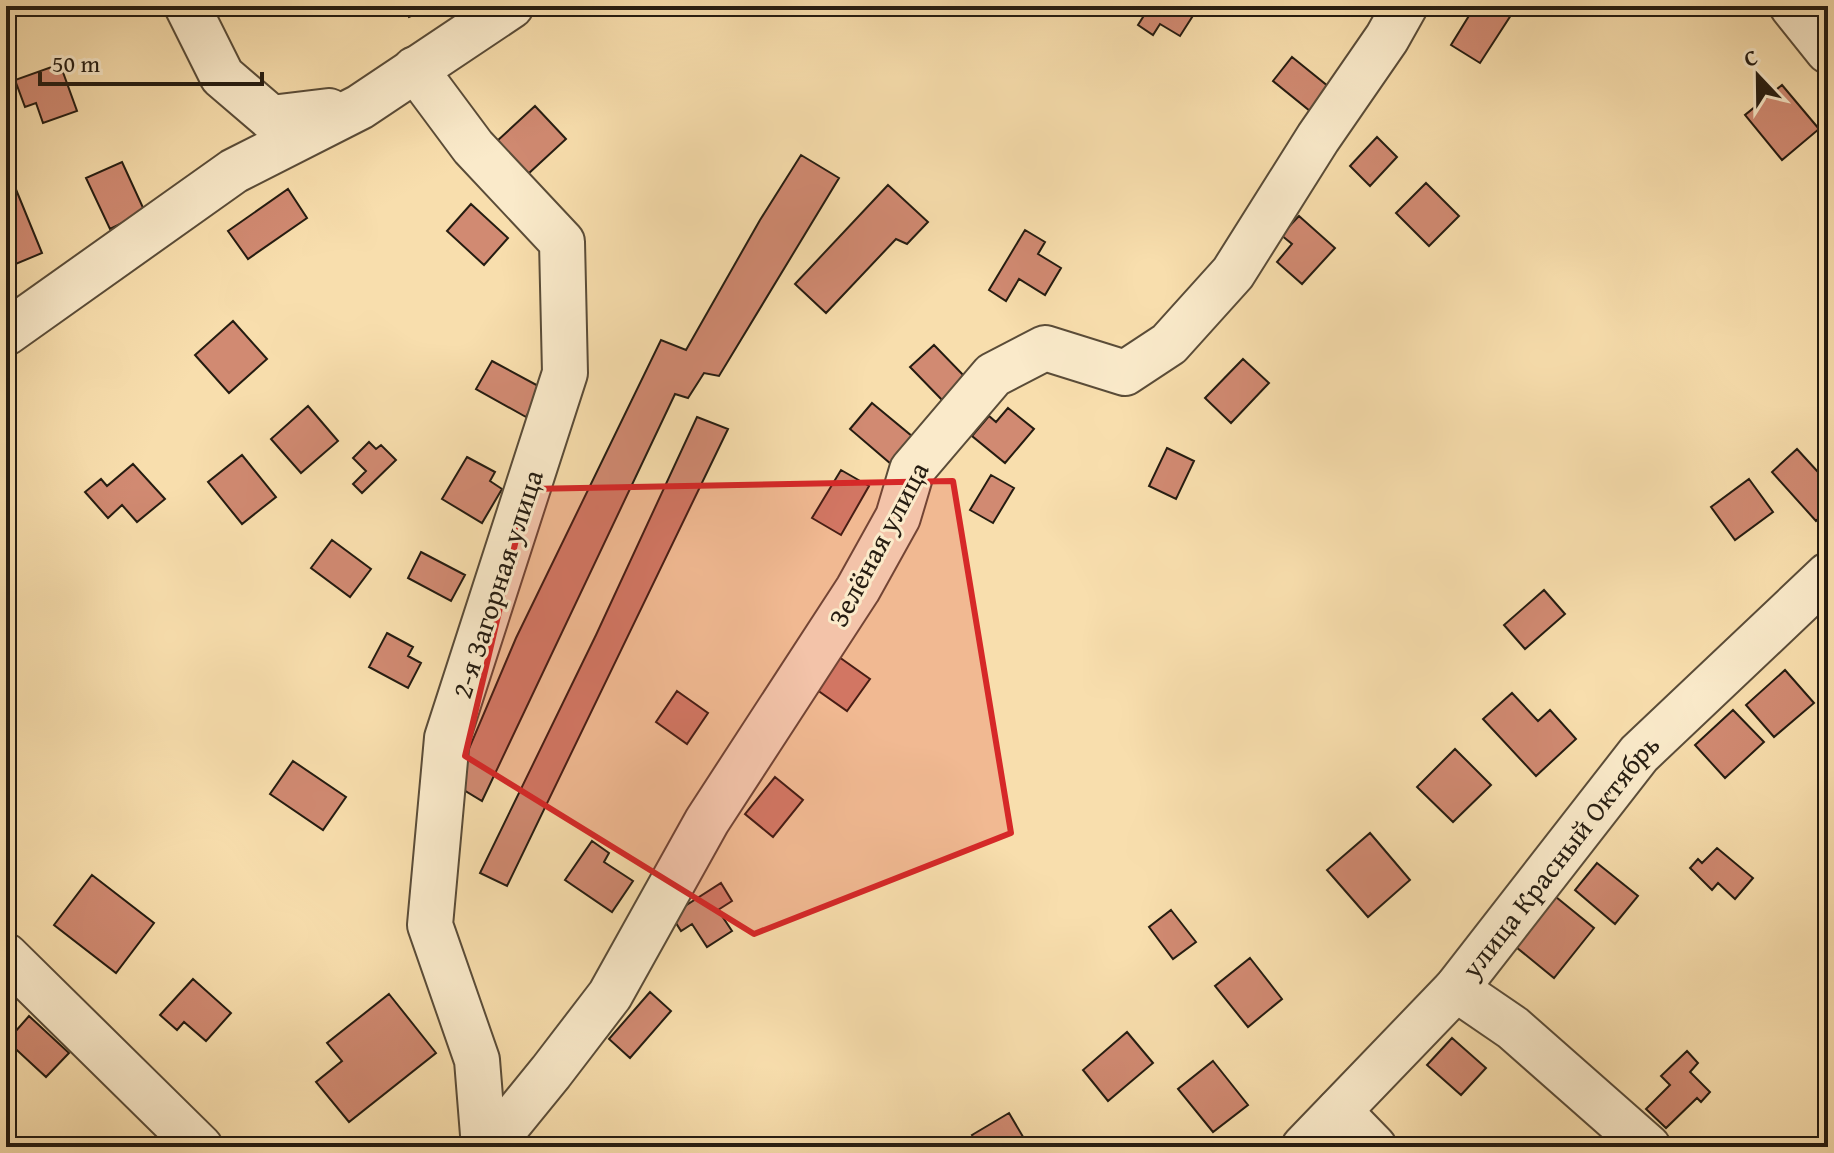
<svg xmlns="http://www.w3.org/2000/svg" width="1834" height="1153" viewBox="0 0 1834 1153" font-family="'Gentium Book Plus',serif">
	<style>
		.building { fill: #d18a72; stroke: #251c11; stroke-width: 2 }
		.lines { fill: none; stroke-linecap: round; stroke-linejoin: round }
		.minor-casing { stroke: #5a4c38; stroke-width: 48 }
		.minor { stroke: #faeaca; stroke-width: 44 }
		.marked { fill: #d62828; fill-opacity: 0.2; stroke: #d62828; stroke-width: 6; stroke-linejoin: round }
		.labels { text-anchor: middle; stroke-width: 6; stroke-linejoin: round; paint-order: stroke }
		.street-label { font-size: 28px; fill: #251c11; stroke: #faeaca }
	</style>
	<rect width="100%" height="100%" fill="#f8dead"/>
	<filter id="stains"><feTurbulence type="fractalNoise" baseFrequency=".0025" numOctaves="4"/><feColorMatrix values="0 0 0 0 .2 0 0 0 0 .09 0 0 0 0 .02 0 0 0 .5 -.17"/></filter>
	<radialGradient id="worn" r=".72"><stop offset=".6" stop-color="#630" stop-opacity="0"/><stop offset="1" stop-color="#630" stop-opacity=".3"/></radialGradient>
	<path class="building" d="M405,6H435L409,17Z
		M1150,6H1181L1194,14L1180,36L1160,24L1153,35L1138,25Z
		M1475,6H1503L1513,12L1480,63L1451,45Z
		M1292,57L1329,87L1310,111L1273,81Z
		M60,64L77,111L43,123L36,103L25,107L15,80Z
		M1782,85L1819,129L1782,160L1745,115Z
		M535,106L566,139L528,174L497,141Z
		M1377,137L1397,157L1370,186L1350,166Z
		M801,155L839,178L719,376L704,373L688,398L675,394L482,801L454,784L516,638L661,340L686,350L760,220Z
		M122,162L145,212L110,229L86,178Z
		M6,165L42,253L6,268Z
		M1426,183L1459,216L1429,246L1396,213Z
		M888,185L928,222L907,244L896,239L826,313L795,284Z
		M288,189L307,218L248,259L228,231Z
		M471,204L508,238L484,265L447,231Z
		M1299,216L1335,248L1302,284L1277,262L1292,244L1281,235Z
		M1025,230L1045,242L1038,254L1061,268L1045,295L1019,279L1006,301L989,290Z
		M233,321L267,359L229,393L195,355Z
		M934,345L968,380L945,403L910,367Z
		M1243,359L1269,383L1231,423L1205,398Z
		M492,361L542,388L526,417L476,389Z
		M872,403L913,437L891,464L850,429Z
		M308,406L338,441L301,473L271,439Z
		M1008,408L1034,429L1005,463L972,436L989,416L996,422Z
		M697,417L728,429L507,886L480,873L596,635Z
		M369,442L376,449L381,445L396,460L362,493L353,484L366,471L353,458Z
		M1167,448L1194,461L1176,499L1149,486Z
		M1797,449L1828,483V509L1816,521L1772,472Z
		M242,455L276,497L242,524L208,482Z
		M467,457L495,472L490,481L502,489L482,523L442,499Z
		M133,464L165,499L137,522L122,505L108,518L85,492L101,479L107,486Z
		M841,470L869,486L841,535L812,518Z
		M991,475L1014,488L993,523L970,510Z
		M1749,479L1773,512L1735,540L1711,507Z
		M332,540L371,569L350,597L311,568Z
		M421,552L465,575L451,601L408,578Z
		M1544,590L1565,614L1525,649L1504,625Z
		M387,633L413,647L408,656L421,663L408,688L369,667Z
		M832,652L870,679L847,711L810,685Z
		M1785,670L1814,703L1774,737L1746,705Z
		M677,691L708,713L687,744L656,722Z
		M1512,693L1538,721L1550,710L1576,739L1536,776L1483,719Z
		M1733,710L1764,742L1725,778L1695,745Z
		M1455,749L1491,785L1453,822L1417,787Z
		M293,761L346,797L323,830L270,794Z
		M775,777L803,800L773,837L745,814Z
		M1370,833L1410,880L1368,917L1327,870Z
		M592,841L609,853L604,862L633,881L612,912L565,880Z
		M1717,848L1753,878L1735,899L1718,883L1712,890L1690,868L1698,859L1702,863Z
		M1597,863L1638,896L1615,924L1575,890Z
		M92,875L154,923L116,973L54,925Z
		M721,883L732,901L718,910L732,931L707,947L692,924L681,931L671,915Z
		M1556,897L1594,928L1554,978L1516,947Z
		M1171,910L1196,942L1173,959L1149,927Z
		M1250,958L1282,999L1248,1027L1215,986Z
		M193,979L231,1013L206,1041L184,1022L177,1030L160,1015Z
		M650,992L671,1011L630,1058L609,1039Z
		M389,994L436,1053L349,1122L316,1082L342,1061L327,1043Z
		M29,1016L69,1053L46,1077L7,1041Z
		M1127,1032L1153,1063L1108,1101L1083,1070Z
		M1452,1038L1486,1068L1461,1095L1427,1065Z
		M1687,1051L1698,1063L1690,1072L1710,1092L1701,1102L1697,1098L1666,1128L1646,1109L1670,1085L1661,1076Z
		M1213,1061L1248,1105L1213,1132L1178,1089Z
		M1009,1113L1029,1147H980L972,1135Z"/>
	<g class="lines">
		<defs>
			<g id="minor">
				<path d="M187,6L222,76L271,118L329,111"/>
				<path d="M1792,6L1828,51"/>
				<path d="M415,69L473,147L562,242L565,373L447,738L430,925L477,1060L484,1147"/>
				<path d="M6,333L234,171L360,107L511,6"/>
				<path d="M6,956L200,1147"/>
				<path d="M1456,989L1513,1028L1648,1147"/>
				<path d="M1339,1111L1374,1147"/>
				<path d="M490,1147L551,1072L610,995L707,821L858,589L898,517L912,470L993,375L1045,348L1125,373L1169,344L1233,273L1318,138L1387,38L1405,6"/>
				<path id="s1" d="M1304,1147L1456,989L1639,754L1828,575"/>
			</g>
		</defs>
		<use href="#minor" class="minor-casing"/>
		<use href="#minor" class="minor"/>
	</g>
	<path class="marked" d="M953,481L1011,833L754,934L465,756L528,489Z"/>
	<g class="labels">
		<g class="street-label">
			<text transform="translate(878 544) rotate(-62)" y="10">Зелёная улица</text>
			<text transform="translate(497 584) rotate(-72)" y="10">2-я Загорная улица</text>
			<text dy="10" stroke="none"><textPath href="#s1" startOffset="388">улица Красный Октябрь</textPath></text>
		</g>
	</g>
	<rect width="1834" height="1153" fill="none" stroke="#f8dead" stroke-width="32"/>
	<rect x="8" y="8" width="1818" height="1137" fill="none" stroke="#251c11" stroke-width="4"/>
	<rect x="16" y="16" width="1802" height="1121" fill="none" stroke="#251c11" stroke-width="2"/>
	<g transform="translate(1758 76) rotate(338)" stroke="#faeaca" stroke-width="6" paint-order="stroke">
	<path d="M0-6L14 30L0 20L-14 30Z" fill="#251c11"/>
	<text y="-12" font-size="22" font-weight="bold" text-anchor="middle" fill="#251c11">С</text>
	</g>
	<path d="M40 72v12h222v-12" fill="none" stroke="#251c11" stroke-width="4"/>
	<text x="52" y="72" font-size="24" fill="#251c11" stroke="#faeaca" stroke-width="6" paint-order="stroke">50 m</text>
	<rect width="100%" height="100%" filter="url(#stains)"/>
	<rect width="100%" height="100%" fill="url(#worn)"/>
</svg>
